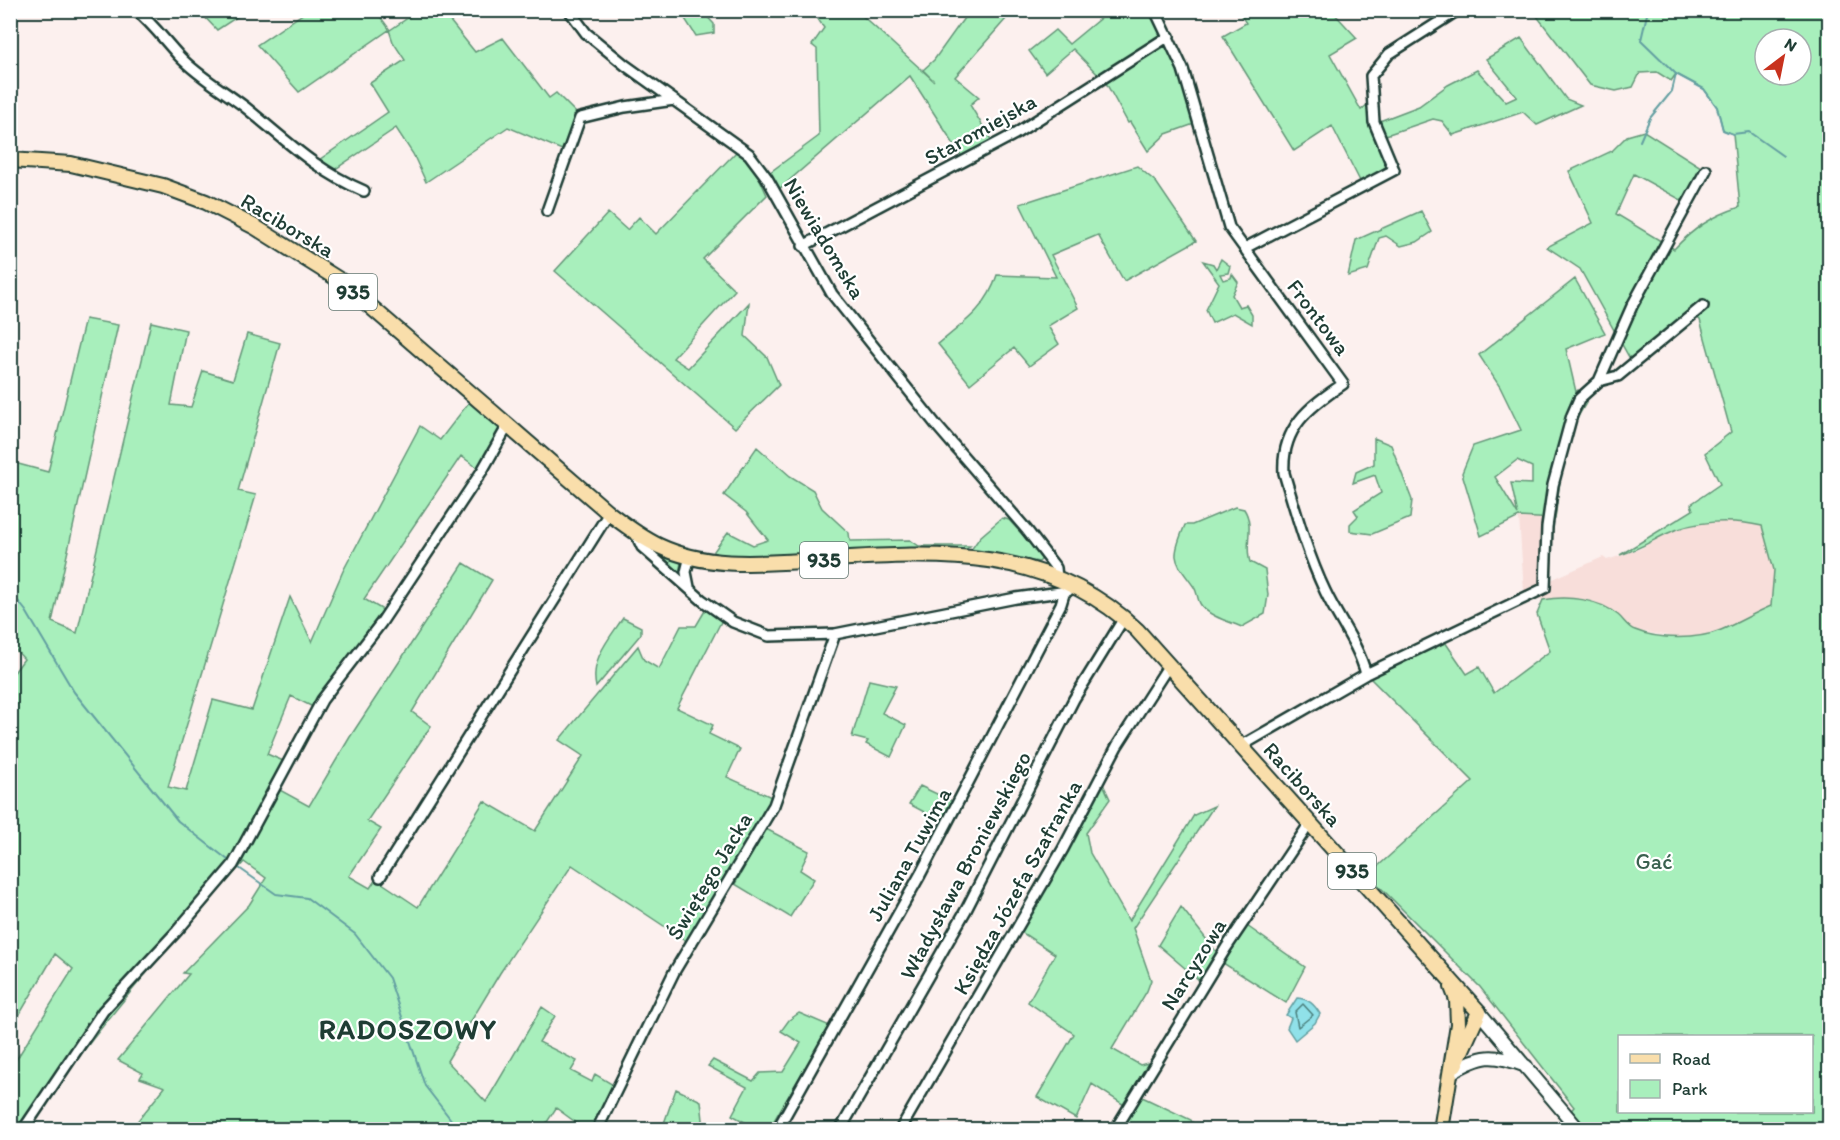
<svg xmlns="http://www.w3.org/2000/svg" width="1840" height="1140" viewBox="0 0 1840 1140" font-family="Itim,sans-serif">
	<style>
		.built { fill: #f8deda }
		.green { fill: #a8efbc; stroke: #649678; stroke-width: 1.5; fill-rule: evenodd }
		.water { fill: #90e1e9; stroke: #639fa1; stroke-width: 1.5 }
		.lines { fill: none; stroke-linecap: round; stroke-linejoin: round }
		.shore { stroke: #4c7f7c; stroke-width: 1.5 }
		.stream { stroke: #639fa1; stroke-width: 2 }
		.minor-casing { stroke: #1f3d34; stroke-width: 14 }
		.secondary-casing { stroke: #1f3d34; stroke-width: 16 }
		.primary-casing { stroke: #1f3d34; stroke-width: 18 }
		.minor { stroke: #fff; stroke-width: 9 }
		.secondary { stroke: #fff; stroke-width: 12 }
		.primary { stroke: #f9deab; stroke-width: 14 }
		.labels { text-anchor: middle; stroke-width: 4.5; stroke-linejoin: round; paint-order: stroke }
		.shield { fill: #fff; stroke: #627771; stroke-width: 1.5 }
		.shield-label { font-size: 21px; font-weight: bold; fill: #1f3d34 }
		.street-label { font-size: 22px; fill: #1f3d34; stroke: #fff }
		.park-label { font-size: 22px; fill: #3a614f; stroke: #fff }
		.district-label { font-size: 28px; font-weight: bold; letter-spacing: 1.5px; fill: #1f3d34; stroke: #fff }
	</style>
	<rect width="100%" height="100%" fill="#fcf0ee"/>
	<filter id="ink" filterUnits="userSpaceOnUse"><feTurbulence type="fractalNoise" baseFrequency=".0167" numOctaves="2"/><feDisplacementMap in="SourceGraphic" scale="12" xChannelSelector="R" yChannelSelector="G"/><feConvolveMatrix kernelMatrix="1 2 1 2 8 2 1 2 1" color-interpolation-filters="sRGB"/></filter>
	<g filter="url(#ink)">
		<path class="built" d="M1519,517L1546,518L1544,583L1603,557L1607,560L1640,549L1668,533L1699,522H1746L1762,526L1774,570L1771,606L1722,630L1700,636L1676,637L1632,630L1618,615L1592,601L1553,598L1543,600L1524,592Z"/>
		<path class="green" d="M199,11H246L217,30Z
			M307,11H376L390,30L418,11H442L475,52L503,38L549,98L556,93L577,114L562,150L508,127L426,182L413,154L396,128L331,172L316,162L388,112L370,83L405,60L393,42L389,30L299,92L257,45Z
			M680,11H702L714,24V33L696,36Z
			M805,11H857L934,81L923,70L934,60L969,11H1013L955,77L979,97L970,105L993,143L962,157L910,76L778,190L769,173L819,136L817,49L812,45L824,28L818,19V16L810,12L806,14Z
			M1109,11H1147C1174,43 1182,85 1194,124L1166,134L1148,151L1130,122L1128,123L1106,83L1073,49L1045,73L1029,51L1055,30L1069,44Z
			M1238,11H1332L1357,38L1330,54L1361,110L1368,104L1387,166L1361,183L1332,126L1294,151L1223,36L1246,23Z
			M1533,11H1829V1129H1554L1574,1107L1480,987L1368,875L1473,781L1366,674L1445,642L1467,674L1479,667L1494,693L1550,651L1537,614L1543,600C1567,595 1599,599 1618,615C1624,620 1628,628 1635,630C1659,640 1697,640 1721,630C1738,623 1754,613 1771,606L1774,570L1762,526C1732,519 1694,520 1666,534C1650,542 1637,550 1620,555L1693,510L1691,504L1720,484L1705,453L1731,432L1700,320L1693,315L1634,366L1580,269L1547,247L1593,223L1569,171L1612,151L1627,136L1644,131L1701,167L1683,201L1634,174L1616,214L1674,249C1694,228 1712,216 1740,207L1733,134L1723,130L1717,107L1704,89L1676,74L1671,81L1657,72L1640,73L1633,87L1616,91L1590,85ZM1765,39H1801V75H1765ZM1620,1036H1812V1112H1620Z
			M1521,38L1566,99L1581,105L1537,125L1523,112L1453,135L1442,121L1433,119L1383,136L1377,122L1419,106L1448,85L1477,70L1506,102L1517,97L1486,59Z
			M739,149L751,160L767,195L703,259L735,290L673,358L688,368L749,303L745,336L767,357L779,385L735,428L555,271L608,213L627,230L639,217L656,234Z
			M1137,166L1156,182L1196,241L1124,281L1098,235L1051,255L1078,308L1048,326L1059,344L1029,366L1014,348L970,384L938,344C964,323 987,308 997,275L1056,277L1020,204Z
			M1421,211L1432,232L1417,242L1401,246L1386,236L1379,238L1368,270L1348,276L1356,240Z
			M1221,259L1230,266L1228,273L1220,274L1223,280L1231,278L1232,274L1238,282L1232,295L1239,307L1246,305L1252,315V324L1233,313L1212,323L1206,310L1219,283L1203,261L1213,264L1216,269Z
			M1575,279L1605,333L1566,349L1576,392L1578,390L1586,403C1564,436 1560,480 1555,519L1519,517L1481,536L1462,473L1473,446L1521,430L1500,387L1479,355ZM1517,460L1532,467V484L1511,483L1518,515L1495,477Z
			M85,319L118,325L52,622L77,633L151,322L186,330L171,405L191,407L203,371L233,380L247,334L280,343L238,491L256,495L168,787L186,791L213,700L252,710L290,597L312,642L343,571L420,426L440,440L473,397L507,427L482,471L461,456L364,599L388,613L317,709L291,696L267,754L288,763L276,788L309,806L350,737L464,563L492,580L412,712L431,726L367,821L381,829L349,876L370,888L376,879L418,907L484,801L535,831L583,756L559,740L638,646L644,660L659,669L681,626H696L709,604L724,616L677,708L713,725L709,734L740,749L727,777L776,799L691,944L572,865L500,973L447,1061L486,1102L542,1007L555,1016L539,1042L577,1061L571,1071L592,1082L595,1074L615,1086L596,1129H585L556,1108L542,1130L131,1129L165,1087L140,1078L143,1073L118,1060L189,974L183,973L249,905L266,878L244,862C167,948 91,1033 28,1129H11V1068L73,969L55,954L11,1029V993L16,985L10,982V678L24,659L11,645V462L48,472Z
			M1374,438L1391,445L1412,500L1410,518L1372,534L1350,531V524L1358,516L1354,510L1381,493L1375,475L1353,483L1356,472L1374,464Z
			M757,447L790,476L813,490L822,508L849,533L850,541L910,540L919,546H970L965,550L764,560L714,555V551L728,532L753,545L768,540L746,512L724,495Z
			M1235,507L1244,509C1255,526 1244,544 1250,562L1265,570L1268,595L1265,614L1242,627C1230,622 1208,616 1201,605C1197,600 1198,593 1194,587C1174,559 1170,560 1185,525H1192Z
			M1002,518L1009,520L1040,554L1041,560L1039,562L971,550L980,537Z
			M655,550L682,559L679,572L654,551Z
			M623,618L641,627V634L596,687C590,660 608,640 623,618Z
			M869,680L896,686L882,713L906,725L891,757L866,744L868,741L852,737Z
			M1103,784L1110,799L1086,833L1090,853L1129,921L1194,815L1214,806L1133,928L1151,980L1147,991L1112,1049L1140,1065L1148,1063L1124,1105L1092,1084L1076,1119L1037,1097L1074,1034L1028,1002L1055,954L1021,932Z
			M920,786L956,803L945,823L909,804Z
			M766,829L809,851L800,870L814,879L790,917L735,884Z
			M1181,907L1218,954L1200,981L1158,945Z
			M1247,926L1305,967L1286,1003L1223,963Z
			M799,1013L830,1026L769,1129H757L732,1115L747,1087L708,1066L713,1060L753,1081L760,1073L783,1072L801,1043L781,1031L789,1020Z
			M676,1089L701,1101L704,1129H662Z
			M1138,1095L1191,1120L1195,1129H1131L1124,1125Z"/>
		<path class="water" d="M1297,998C1309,999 1314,1004 1320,1014L1315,1023L1295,1040L1287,1028L1291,1018L1286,1015Z"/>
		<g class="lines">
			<path class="shore" d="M1303,1004L1313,1015L1298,1027L1295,1012Z"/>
			<path class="stream" d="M1648,10L1641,40L1676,74L1704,89L1717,107L1723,130L1733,134L1749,132L1783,156
				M1640,141L1650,118L1672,91L1676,74
				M10,591L26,611L74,692L178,821L228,860
				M239,868L276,894L307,898L355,934L389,978L425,1086L459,1130"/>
			<defs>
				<path id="minor" d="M136,10C153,24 165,41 180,57C198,76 224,91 245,107C286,140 315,170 364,191
					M569,10L586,33L625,65L749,154L767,178L832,294L937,426L1026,529L1056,568L1057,578
					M1155,10L1183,69L1229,227L1343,384C1309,407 1281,428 1284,473C1296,513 1307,553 1325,591C1338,619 1358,644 1366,674
					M547,211L580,118L625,107L674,100
					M803,246L1015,134L1169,36
					M1245,248L1394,170L1374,122L1371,76L1389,54L1458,10
					M1599,381L1632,306L1706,170
					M636,534L642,547L702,600L733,622L769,636L835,634L1016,598L1068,591
					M689,587L686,572L690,556
					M1241,746L1366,674L1545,588L1547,527L1553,485L1572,415L1579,399L1599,381L1618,376L1703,306
					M380,877L609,513
					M23,1130L103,1011L177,931L233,865L322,700L381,623L482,471L507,427
					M597,1130L674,972L774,805L835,634
					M777,1130L920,875L1061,604L1065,591
					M840,1130L966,910L1074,699L1124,618
					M900,1130L1063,849L1117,746L1169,665
					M1115,1130L1226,948L1310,823"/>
				<path id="secondary" d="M1479,1012L1579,1130
					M1452,1072C1483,1054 1492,1053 1526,1066"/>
				<path id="primary" d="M10,160L71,164L163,186L206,202L255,227L341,281L609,513C625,525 640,537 659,546C704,567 753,564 802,561C923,554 1040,539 1137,630L1479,1012
					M1455,1065L1479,1012
					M1441,1130L1458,1024L1457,1000L1452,987"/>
			</defs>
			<use href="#minor" class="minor-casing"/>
			<use href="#secondary" class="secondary-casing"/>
			<use href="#primary" class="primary-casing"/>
			<use href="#minor" class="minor"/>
			<use href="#secondary" class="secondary"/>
			<use href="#primary" class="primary"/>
		</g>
	</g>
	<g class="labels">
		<g class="shield">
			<rect x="329" y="274" width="48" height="36" rx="4.5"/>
			<rect x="800" y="542" width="48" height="36" rx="4.5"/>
			<rect x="1328" y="853" width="48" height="36" rx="4.5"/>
		</g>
		<g class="shield-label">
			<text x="353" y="299">935</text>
			<text x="824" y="567">935</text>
			<text x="1352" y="878">935</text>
		</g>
		<g class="street-label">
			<text transform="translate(980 129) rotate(-29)" y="8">Staromiejska</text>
			<text transform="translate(288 225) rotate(31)" y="8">Raciborska</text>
			<text transform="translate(825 238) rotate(59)" y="8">Niewiadomska</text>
			<text transform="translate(1319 317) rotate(53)" y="8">Frontowa</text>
			<text transform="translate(1303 784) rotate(48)" y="8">Raciborska</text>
			<text transform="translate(909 854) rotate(-61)" y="8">Juliana Tuwima</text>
			<text transform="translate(965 865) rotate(-62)" y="8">Władysława Broniewskiego</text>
			<text transform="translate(709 876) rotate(-59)" y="8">Świętego Jacka</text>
			<text transform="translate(1017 887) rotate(-61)" y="8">Księdza Józefa Szafranka</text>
			<text transform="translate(1193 964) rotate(-58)" y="8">Narcyzowa</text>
		</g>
		<g class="park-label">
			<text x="1654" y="869">Gać</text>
		</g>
		<g class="district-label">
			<text x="408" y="1039">RADOSZOWY</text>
		</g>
	</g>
	<rect width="1840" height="1140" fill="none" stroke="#fff" stroke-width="36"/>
	<rect x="18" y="18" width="1804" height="1104" fill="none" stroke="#1f3d34" stroke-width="2" filter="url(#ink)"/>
	<rect x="1618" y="1035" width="195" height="78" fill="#ffffff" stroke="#a5b1ae" stroke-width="1.5"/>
	<rect x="1630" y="1054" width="30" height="9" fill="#f9deab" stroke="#a5b1ae" stroke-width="1.5"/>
	<text x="1672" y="1065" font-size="18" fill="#1f3d34">Road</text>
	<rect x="1630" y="1080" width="30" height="18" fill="#a8efbc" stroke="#a5b1ae" stroke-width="1.5"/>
	<text x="1672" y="1095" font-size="18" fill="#1f3d34">Park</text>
	<g transform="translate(1783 57) rotate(32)"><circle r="28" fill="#ffffff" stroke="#a5b1ae" stroke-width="1.5"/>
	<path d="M0-4.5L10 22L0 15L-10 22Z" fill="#c8321e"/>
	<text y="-9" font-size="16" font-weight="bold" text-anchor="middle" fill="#1f3d34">N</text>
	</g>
</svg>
